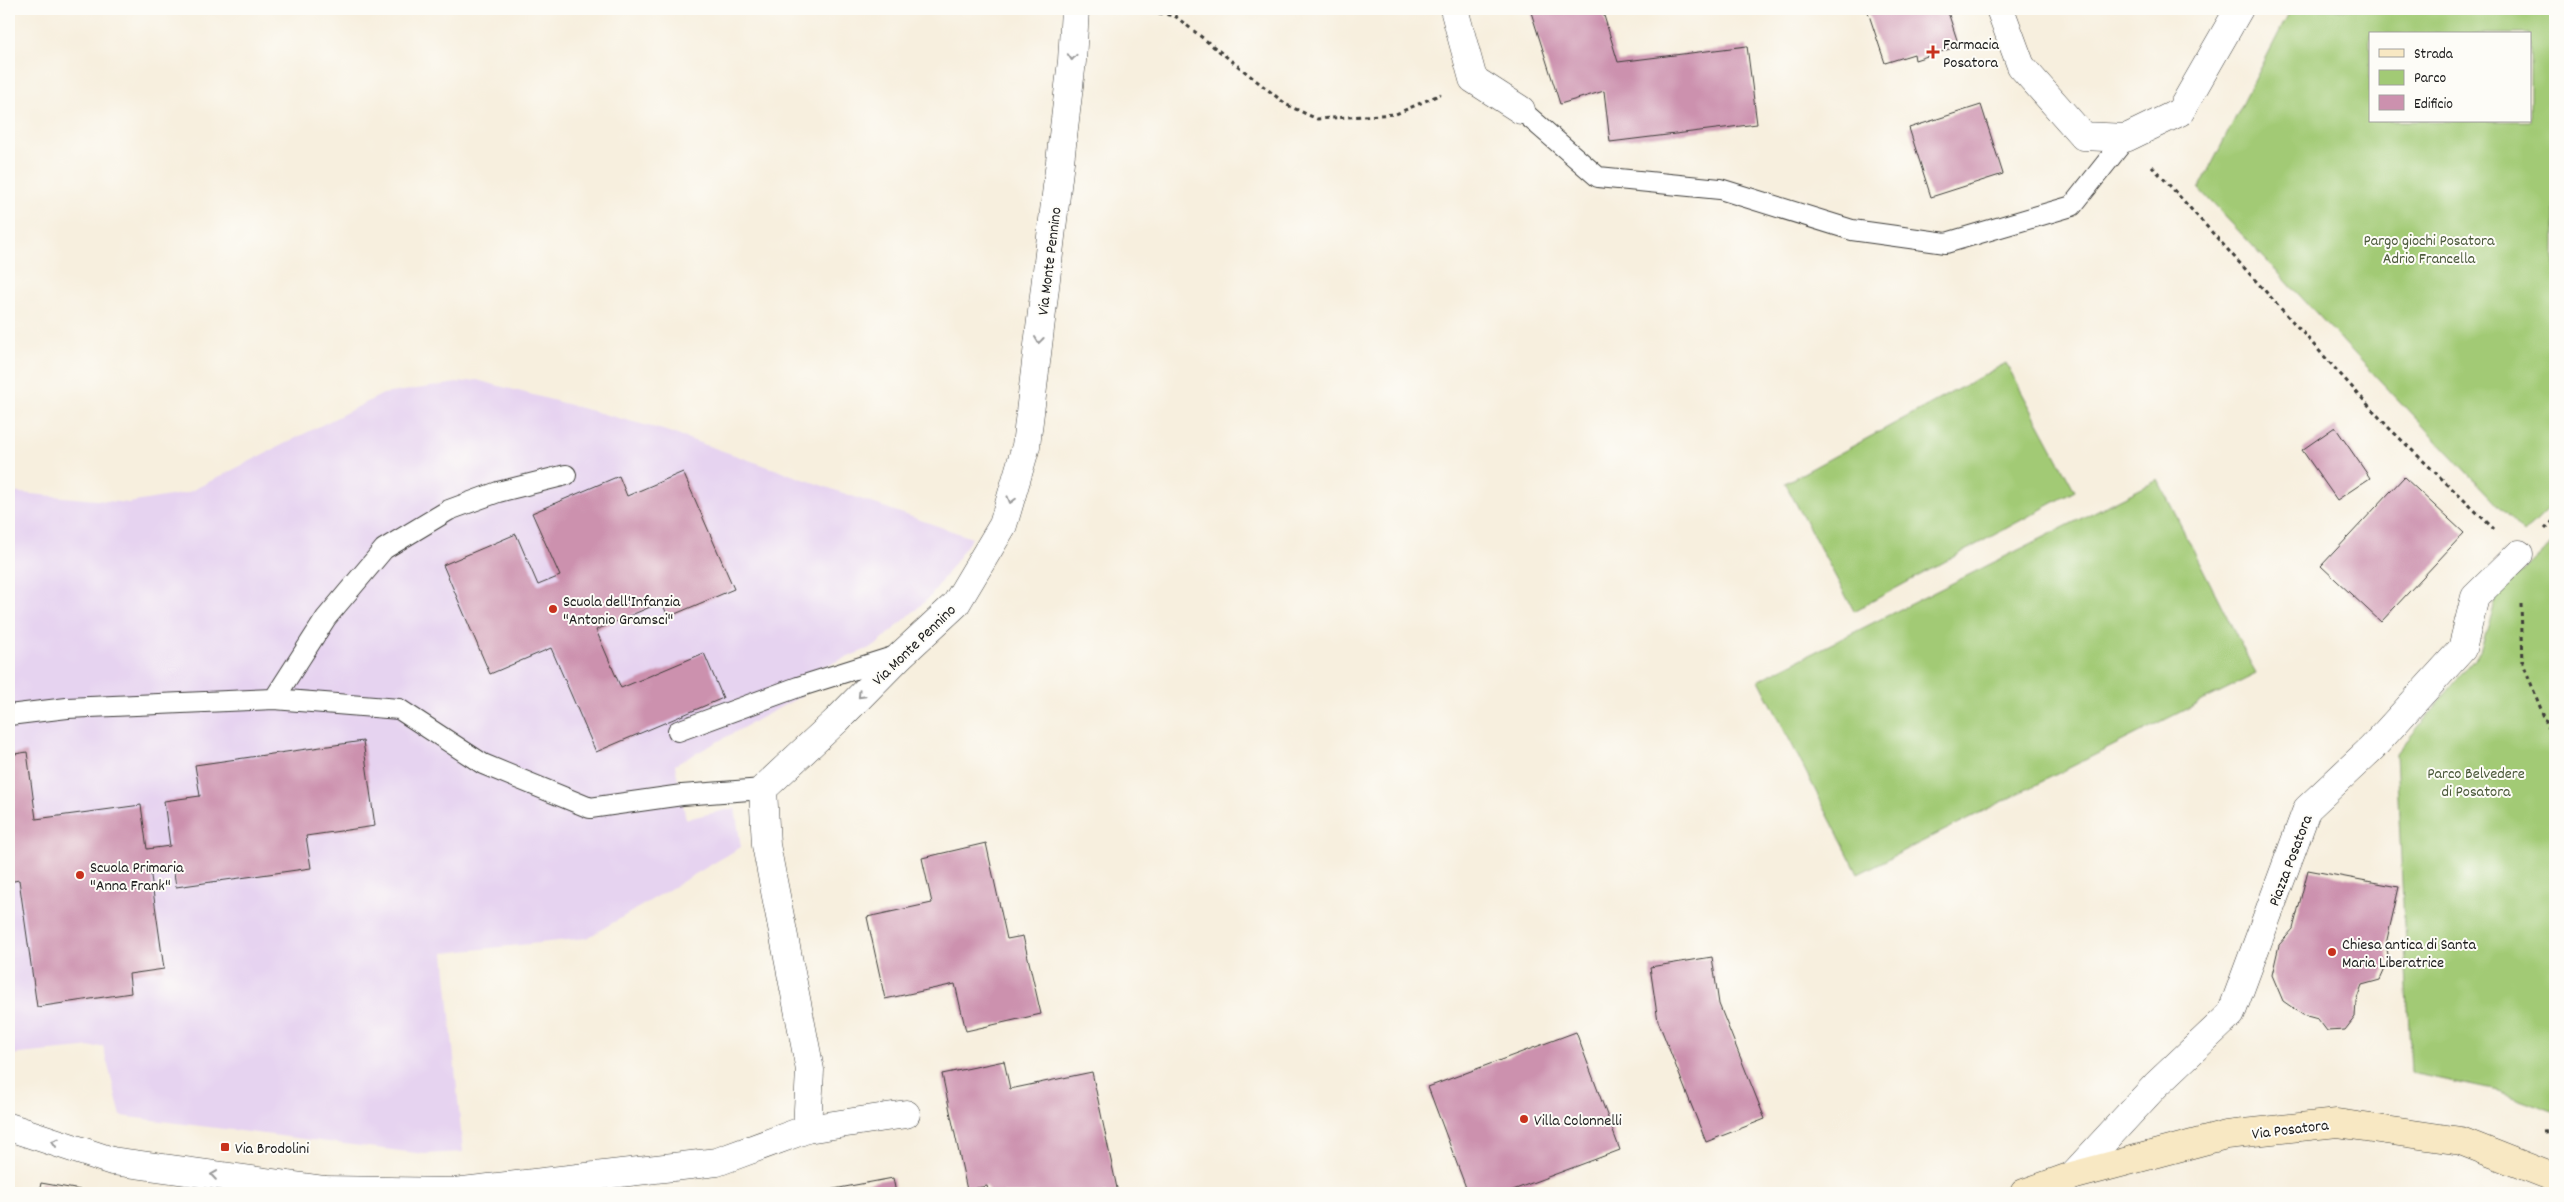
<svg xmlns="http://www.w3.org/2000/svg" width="2564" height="1202" viewBox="0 0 2564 1202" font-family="Dekko,sans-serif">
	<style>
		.built { fill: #e6d3f0 }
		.green { fill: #a2ca75; stroke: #5f7348; fill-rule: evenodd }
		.building { fill: #cc91ae }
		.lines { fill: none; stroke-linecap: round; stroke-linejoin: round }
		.lane-casing { stroke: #3d3c39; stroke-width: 22 }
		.street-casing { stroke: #3d3c39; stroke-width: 29 }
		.secondary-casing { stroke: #3d3c39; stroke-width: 29 }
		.path { stroke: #3d3c39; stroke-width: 3; stroke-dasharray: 4 4; stroke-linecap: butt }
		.lane { stroke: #fff; stroke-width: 20 }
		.street { stroke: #fff; stroke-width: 28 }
		.secondary { stroke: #f8e8c3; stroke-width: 28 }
		.oneway { stroke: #999 }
		.poi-dot { fill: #c8321e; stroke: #fdfcf7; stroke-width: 2 }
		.labels { text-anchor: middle; stroke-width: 4; stroke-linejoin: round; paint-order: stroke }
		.poi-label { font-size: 16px; fill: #1c1c1c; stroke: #fdfcf7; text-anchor: start }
		.park-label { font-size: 16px; fill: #4b593b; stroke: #fdfcf7 }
		.street-label { font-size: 16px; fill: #1c1c1c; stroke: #fdfcf7 }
	</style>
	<rect width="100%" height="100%" fill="#fdfcf7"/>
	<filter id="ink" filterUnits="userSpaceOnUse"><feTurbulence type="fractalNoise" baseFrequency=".02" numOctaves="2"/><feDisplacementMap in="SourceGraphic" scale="10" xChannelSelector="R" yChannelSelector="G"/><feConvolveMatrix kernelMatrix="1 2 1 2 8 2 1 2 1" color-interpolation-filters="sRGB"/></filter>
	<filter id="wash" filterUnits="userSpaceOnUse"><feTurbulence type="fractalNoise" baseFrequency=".0096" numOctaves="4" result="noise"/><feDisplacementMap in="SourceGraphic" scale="20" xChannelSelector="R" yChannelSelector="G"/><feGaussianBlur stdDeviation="1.12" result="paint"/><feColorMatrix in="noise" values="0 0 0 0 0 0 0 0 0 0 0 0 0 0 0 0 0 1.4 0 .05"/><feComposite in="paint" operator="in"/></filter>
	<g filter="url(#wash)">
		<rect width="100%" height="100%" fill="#f7efde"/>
		<path class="built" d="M477,380L663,430L972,538L930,597L875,646L795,678L801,696L675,765L686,819L735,808L741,847L587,938L444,953L463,1152L424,1154L121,1116L103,1046L9,1055V492L129,503L187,493L383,394Z"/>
		<path class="green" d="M2291,9H2555V503L2524,533L2199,189ZM2370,34H2530V121H2370Z
			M2006,363L2075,491L1854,611L1785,483Z
			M2158,480L2256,674L1858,874L1759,680Z
			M2555,541V1112L2498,1091L2411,1073L2396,754L2480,652L2497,597Z"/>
		<g id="blocks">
			<path class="building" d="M1530,9H1602L1618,62L1747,46L1757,124L1610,142L1604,91L1560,104Z
				M1867,9H1947L1959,46L1915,60L1914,54L1885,63Z
				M1981,105L2003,174L1931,197L1909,128Z
				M2335,427L2370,478L2337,500L2302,450Z
				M683,472L734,589L668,617L662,602L596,630L621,688L704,653L723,698L596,752L551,648L490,674L443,565L516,534L538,585L560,576L532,513L619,476L627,496Z
				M2404,477L2464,533L2381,622L2321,566Z
				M363,741L375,826L306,836L311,868L176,887L173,866L150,869L164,969L129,974L131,993L37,1007L19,880L9,882V755L27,752L36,819L141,805L147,849L170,846L164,801L200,796L195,765Z
				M986,843L1007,939L1023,936L1041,1014L966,1031L955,984L885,999L867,917L932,903L922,858Z
				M2308,870L2399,887L2386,944L2389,960L2380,980L2362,985L2356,1001L2355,1017L2345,1030L2327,1031L2318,1019L2303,1015L2283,1001L2272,975L2279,945L2293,929Z
				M1712,957L1719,1004L1765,1119L1706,1142L1658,1021L1650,967Z
				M1576,1032L1620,1150L1505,1193H1468L1428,1087Z
				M1004,1061L1010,1089L1092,1072L1118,1193H989L987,1186L967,1190L942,1074Z
				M893,1178L896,1193H818V1192Z
				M41,1183L92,1192V1193H39Z"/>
		</g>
	</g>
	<g filter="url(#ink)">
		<use href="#blocks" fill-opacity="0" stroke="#3d3c39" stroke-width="1"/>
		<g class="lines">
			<defs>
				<path id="lane" d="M1521,110L1598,177L1720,189L1852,230L1946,243L2072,206L2126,138
					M274,699L326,618L384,549L449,510L498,492L566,475
					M9,715L67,708L274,699L399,709L483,764L590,808L682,795L763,789
					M678,731L798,687L899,655"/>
				<path id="street" d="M1454,9L1473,79L1521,110
					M2000,9L2021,66L2083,136L2126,138L2180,112L2239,9
					M9,1127L112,1161L325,1190L454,1192L717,1162L807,1129L906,1114
					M807,1129L810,1070L766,845L763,789L836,721L901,655L956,604L1003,525L1026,446L1072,61L1075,9
					M2072,1176L2156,1085L2231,1014L2307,809L2372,748L2462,649L2475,597L2519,554"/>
				<path id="secondary" d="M2024,1193L2072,1176L2226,1135L2337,1123L2461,1141L2555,1178"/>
			</defs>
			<use href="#lane" class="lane-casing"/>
			<use href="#street" class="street-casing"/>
			<use href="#secondary" class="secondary-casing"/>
			<path class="path" d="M1135,9L1175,16L1287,105L1317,119L1396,114L1441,94
				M2152,166L2389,428L2494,529
				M2545,529L2555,519
				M2521,604L2523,663L2551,735L2555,739
				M2543,1132L2555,1131"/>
			<use href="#lane" class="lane"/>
			<use href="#street" class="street"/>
			<use href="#secondary" class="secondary"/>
		</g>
		<defs><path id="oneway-chevron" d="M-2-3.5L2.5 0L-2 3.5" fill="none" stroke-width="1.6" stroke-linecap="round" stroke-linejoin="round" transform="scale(1.25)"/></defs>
		<g class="oneway">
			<use href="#oneway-chevron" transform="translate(1072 57) rotate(94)"/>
			<use href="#oneway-chevron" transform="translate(1039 340) rotate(97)"/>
			<use href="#oneway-chevron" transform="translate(1011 500) rotate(106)"/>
			<use href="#oneway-chevron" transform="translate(861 695) rotate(134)"/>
			<use href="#oneway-chevron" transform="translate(55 1142) rotate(-162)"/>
			<use href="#oneway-chevron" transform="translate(214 1175) rotate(-172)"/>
		</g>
	</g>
	<g class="poi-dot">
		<path d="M1930.5 44.5h5v5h5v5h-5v5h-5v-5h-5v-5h5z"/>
		<circle cx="553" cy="609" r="5"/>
		<circle cx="80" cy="875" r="5"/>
		<circle cx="2332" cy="952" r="5"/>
		<circle cx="1524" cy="1119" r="5"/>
		<rect x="220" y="1142" width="10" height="10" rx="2.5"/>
	</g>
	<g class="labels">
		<g class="poi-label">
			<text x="1943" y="49">Farmacia<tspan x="1943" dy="18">Posatora</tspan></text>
			<text x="563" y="606">Scuola dell'Infanzia<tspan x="563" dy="18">"Antonio Gramsci"</tspan></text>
			<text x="90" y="872">Scuola Primaria<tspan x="90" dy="18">"Anna Frank"</tspan></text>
			<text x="2342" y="949">Chiesa antica di Santa<tspan x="2342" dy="18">Maria Liberatrice</tspan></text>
			<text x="1534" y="1125">Villa Colonnelli</text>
			<text x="235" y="1153">Via Brodolini</text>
		</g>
		<g class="park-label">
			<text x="2429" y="245">Pargo giochi Posatora<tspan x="2429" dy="18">Adrio Francella</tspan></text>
			<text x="2476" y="778">Parco Belvedere<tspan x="2476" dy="18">di Posatora</tspan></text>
		</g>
		<g class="street-label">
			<text transform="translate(1048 261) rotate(-83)" y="6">Via Monte Pennino</text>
			<text transform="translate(913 644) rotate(-44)" y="6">Via Monte Pennino</text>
			<text transform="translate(2289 860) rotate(-69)" y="6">Piazza Posatora</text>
			<text transform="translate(2290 1128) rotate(-7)" y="6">Via Posatora</text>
		</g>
	</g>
	<rect width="2564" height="1202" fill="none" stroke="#fdfcf7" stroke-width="30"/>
	<rect x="2369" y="32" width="162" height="90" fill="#fdfcf7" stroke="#a3a29f"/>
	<rect x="2379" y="49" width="25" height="8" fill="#f8e8c3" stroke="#a3a29f"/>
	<text x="2414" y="58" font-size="15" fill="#1c1c1c">Strada</text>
	<rect x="2379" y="70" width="25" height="15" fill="#a2ca75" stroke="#a3a29f"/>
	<text x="2414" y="82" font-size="15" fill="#1c1c1c">Parco</text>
	<rect x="2379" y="95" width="25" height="15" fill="#cc91ae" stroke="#a3a29f"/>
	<text x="2414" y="108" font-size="15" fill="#1c1c1c">Edificio</text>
</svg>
